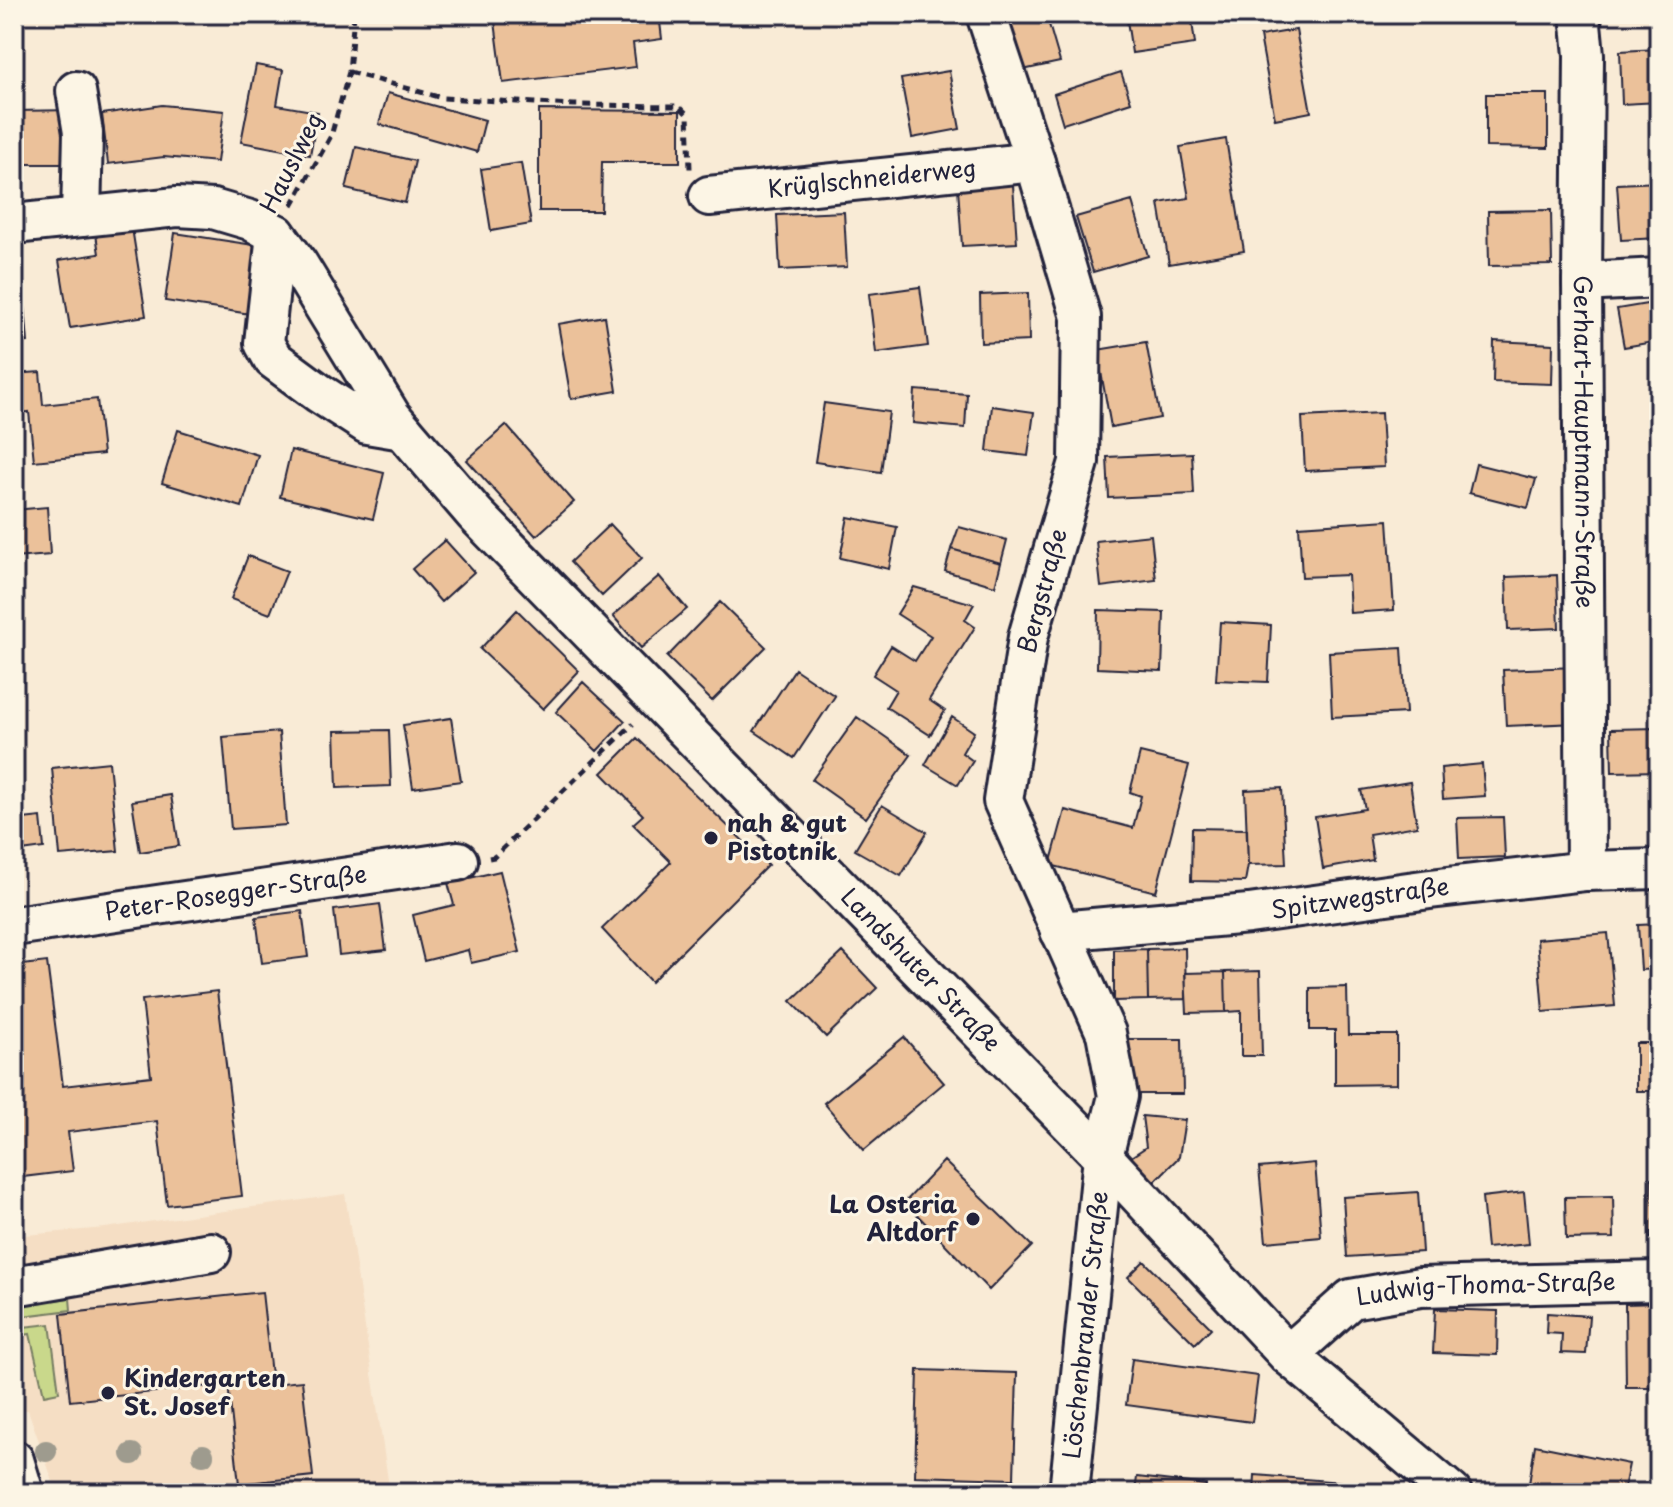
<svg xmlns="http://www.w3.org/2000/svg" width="1673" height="1507" viewBox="0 0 1673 1507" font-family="'Playpen Sans',sans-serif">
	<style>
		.built { fill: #f5dec4 }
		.green { fill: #c9d88b; stroke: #767d63; stroke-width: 2 }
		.building { fill: #ebc19a; stroke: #22223b; stroke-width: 2 }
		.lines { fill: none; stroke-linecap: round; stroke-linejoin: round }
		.minor-casing { stroke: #22223b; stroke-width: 44 }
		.path { stroke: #22223b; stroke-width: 5; stroke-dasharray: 8 6; stroke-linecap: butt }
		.minor { stroke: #fcf5e5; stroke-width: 38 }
		.tree { fill: #9e9b8e }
		.poi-dot { fill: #22223b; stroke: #fcf5e5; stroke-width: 3 }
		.labels { text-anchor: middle; stroke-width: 6; stroke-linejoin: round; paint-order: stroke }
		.street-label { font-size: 24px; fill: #22223b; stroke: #fcf5e5 }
		.poi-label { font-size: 24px; font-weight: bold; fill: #22223b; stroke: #fcf5e5; text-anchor: start }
	</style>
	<rect width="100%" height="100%" fill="#f9ebd6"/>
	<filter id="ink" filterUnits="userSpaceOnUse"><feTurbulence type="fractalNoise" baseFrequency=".0125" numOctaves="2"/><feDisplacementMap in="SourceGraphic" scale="16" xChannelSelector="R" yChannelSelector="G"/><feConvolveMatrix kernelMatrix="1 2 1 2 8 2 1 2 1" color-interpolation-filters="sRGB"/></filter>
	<g filter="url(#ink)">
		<path class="built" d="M345,1194L390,1493H57L28,1410H21L14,1379V1236L105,1228Z"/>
		<path class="green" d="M70,1298L71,1310L14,1317V1305Z
			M50,1324L59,1392L44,1395L30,1334L14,1337V1328Z"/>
		<path class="building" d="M494,14H659L662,39L633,43L636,67L503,83Z
			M884,14H917L886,21Z
			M1002,14H1046L1060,62L1018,71Z
			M1126,14H1191L1195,44L1132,53Z
			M1296,30L1311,112L1275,119L1260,36Z
			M1659,49V102L1622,104L1620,51Z
			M256,65L283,70L277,105L318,112L310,155L241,142Z
			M949,71L960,129L912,138L901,79Z
			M1121,72L1131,102L1063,124L1054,94Z
			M388,93L485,120L477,152L379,124Z
			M1486,94H1548V148L1486,147Z
			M162,105L224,111L217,162L164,157L108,164L102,114Z
			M75,110L76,164H14V111Z
			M539,110L680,111V162H602L601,211H539Z
			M1226,139L1244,251L1169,264L1159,203L1189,198L1180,147Z
			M356,147L415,161L405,203L346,189Z
			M521,163L531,224L491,231L481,169Z
			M1659,182V238L1621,240L1617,184Z
			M1013,185L1017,243L962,246L958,188Z
			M1132,201L1148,256L1093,272L1076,217Z
			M1551,210L1552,265L1489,266L1488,211Z
			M844,212L847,267L780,270L777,215Z
			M132,228L146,316L70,328L59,260L99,254L96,234Z
			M175,233L267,247L257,315L165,301Z
			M14,271H22L28,342L14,343Z
			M920,287L928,346L876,353L869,294Z
			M1028,293L1029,341L981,343L980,295Z
			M1659,302V341L1624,347L1617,309Z
			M605,316L617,391L571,399L558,324Z
			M1494,341L1553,344L1552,384L1493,382Z
			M1146,342L1160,418L1111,427L1097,350Z
			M40,372L43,405L97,399L103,454L34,461L29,412L14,414V374Z
			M915,390L967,394L965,428L913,423Z
			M824,403L889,412L881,472L815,462Z
			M992,406L1034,412L1028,456L987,451Z
			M1381,413L1384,467L1305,471L1302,417Z
			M506,425L574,502L536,536L467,460Z
			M178,430L258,455L242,507L162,483Z
			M291,450L384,473L373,519L280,497Z
			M1192,453L1194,494L1109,498L1107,457Z
			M1476,464L1536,479L1528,508L1469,493Z
			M1656,486H1659V526H1656Z
			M47,507L50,555L14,558V510Z
			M848,517L897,527L889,569L840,558Z
			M1388,520L1394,610L1350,613L1348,575L1302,577L1299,526Z
			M610,524L642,558L602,596L570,562Z
			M959,527L1007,540L1001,563L951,549Z
			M1151,535L1156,580L1101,587L1096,541Z
			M445,540L474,572L441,602L412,569Z
			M951,549L1001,563L995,586L945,571Z
			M248,556L287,571L270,614L231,599Z
			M1557,575L1559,628L1508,630L1506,577Z
			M659,576L687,609L641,648L613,616Z
			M914,587L974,604L965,620L975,627L929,700L945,711L930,735L886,707L896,690L873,675L891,646L915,661L931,636L897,614Z
			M720,602L766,647L712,701L667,657Z
			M517,610L579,671L543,709L480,649Z
			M1098,610L1164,612L1162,671L1097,668Z
			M1220,622L1271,625L1268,682L1216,680Z
			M1402,648L1406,713L1332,717L1329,652Z
			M1575,667L1578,723L1506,726L1503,670Z
			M795,669L835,696L794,758L754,731Z
			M583,682L625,721L597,751L556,712Z
			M857,717L911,755L866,818L812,780Z
			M952,717L974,732L962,753L973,761L958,785L925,765Z
			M451,718L461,781L413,788L403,725Z
			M1659,728V771L1612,772L1611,729Z
			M389,730L391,786L337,788L335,731Z
			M279,732L286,825L231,829L223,737Z
			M637,738L768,865L651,982L602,929L671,862L633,824L643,815L602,773Z
			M1140,753L1189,765L1156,892L1050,865L1065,810L1133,828L1141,796L1130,792Z
			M109,762L118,851L60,856L52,768Z
			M1482,764L1485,796L1443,799L1441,768Z
			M1410,782L1417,826L1369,834L1373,860L1323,869L1315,817L1365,809L1361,790Z
			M1282,788L1286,864L1248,865L1245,790Z
			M171,795L179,846L140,852L132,801Z
			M882,805L927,832L901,876L855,850Z
			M41,817L44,848L14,852V820Z
			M1503,817L1505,857L1459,859L1457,818Z
			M1192,828L1247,829L1248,865L1245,882L1191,881Z
			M500,871L520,952L471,963L468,950L424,961L413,915L454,905L448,883Z
			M380,904L386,950L339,955L334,910Z
			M302,911L308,957L262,963L256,917Z
			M1659,924V969L1641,970L1638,925Z
			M1608,933L1615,1006L1543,1012L1537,939Z
			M1185,948L1186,999L1148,1000L1147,949Z
			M1147,949L1148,1000L1114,1001V950Z
			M843,952L877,988L826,1037L791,1001Z
			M47,962L63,1086L151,1076L142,1000L217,991L242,1196L167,1205L157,1121L68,1132L73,1171L14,1178V966Z
			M1260,971L1262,1056H1241V1011L1226,1012L1225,972Z
			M1225,972L1226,1012L1187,1013L1185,973Z
			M1347,987L1348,1035H1397V1084L1335,1085V1030H1310V988Z
			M904,1037L944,1083L864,1150L824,1103Z
			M1129,1039H1182L1183,1094H1130Z
			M1636,1043H1659V1091H1636Z
			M1142,1116L1185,1120L1179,1157L1153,1183L1128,1159L1146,1147Z
			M944,1161L1032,1246L989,1290L905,1202Z
			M1315,1163L1321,1237L1266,1242L1259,1168Z
			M1651,1178H1659V1239L1650,1238Z
			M1418,1192L1422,1252L1347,1257L1343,1197Z
			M1524,1192L1529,1244L1487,1248L1482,1197Z
			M1613,1196L1614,1238L1566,1239L1565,1197Z
			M1144,1261L1211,1328L1195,1344L1128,1277Z
			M262,1292L272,1384L302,1381L313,1476L239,1484L228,1384L70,1401L61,1314Z
			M1659,1303V1387H1626L1625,1304Z
			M1435,1309L1498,1311L1497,1355L1433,1353Z
			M1547,1313L1589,1316L1586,1354L1561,1353L1562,1334L1546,1333Z
			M1132,1359L1258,1376L1252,1422L1126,1405Z
			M918,1370L1017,1373L1014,1479L915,1476Z
			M1535,1445L1629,1464L1623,1493H1570L1529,1484Z
			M1255,1475L1378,1485L1377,1493H1254Z
			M1137,1477L1206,1485L1205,1493H1135Z"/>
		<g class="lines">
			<defs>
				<g id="minor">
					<path d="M986,14L1035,162L1081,317L1079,462L1028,637L1003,801L1106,1033L1118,1096L1103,1157L1069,1493"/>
					<path id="s1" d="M1580,14L1584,55L1582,282L1586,871"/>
					<path d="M76,91L83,133L81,217"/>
					<path id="s2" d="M709,196L1035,162"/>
					<path id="s3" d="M14,224L177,207L213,209L250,220L276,234L298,264L391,416L475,514L1103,1157L1288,1355L1452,1493"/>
					<path d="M276,234L264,343L273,359L319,393L367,424L403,430"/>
					<path d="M1582,282L1659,278"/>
					<path id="s4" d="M14,926L458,861"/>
					<path id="s5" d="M1060,931L1249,914L1430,889L1586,871L1659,869"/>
					<path d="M14,1286L211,1252"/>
					<path id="s6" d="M1288,1355L1351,1299L1420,1287L1659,1281"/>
					<path d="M14,1460L24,1493"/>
				</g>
			</defs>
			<use href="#minor" class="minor-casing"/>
			<path class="path" d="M349,72L442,98L574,105L679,106L688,115L690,169
				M292,205L331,136L349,72L354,14
				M489,858L494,857L633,724"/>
			<use href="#minor" class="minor"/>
		</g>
		<g class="tree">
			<circle cx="46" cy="1451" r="11"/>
			<circle cx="132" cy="1454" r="11"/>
			<circle cx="203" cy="1455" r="11"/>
		</g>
	</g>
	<g class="poi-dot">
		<circle cx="711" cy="838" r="8"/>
		<circle cx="973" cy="1219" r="8"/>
		<circle cx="108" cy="1393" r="8"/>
	</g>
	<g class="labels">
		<g class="street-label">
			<text transform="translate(292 163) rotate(-63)" y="8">Hauslweg</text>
			<text dy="8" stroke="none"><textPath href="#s2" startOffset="164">Krüglschneiderweg</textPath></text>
			<text dy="8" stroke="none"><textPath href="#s1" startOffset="428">Gerhart-Hauptmann-Straße</textPath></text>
			<text transform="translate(1043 591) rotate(-75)" y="8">Bergstraße</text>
			<text dy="8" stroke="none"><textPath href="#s4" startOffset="224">Peter-Rosegger-Straße</textPath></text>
			<text dy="8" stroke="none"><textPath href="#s5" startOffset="302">Spitzwegstraße</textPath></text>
			<text dy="8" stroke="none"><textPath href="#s3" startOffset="1250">Landshuter Straße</textPath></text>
			<text dy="8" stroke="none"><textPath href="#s6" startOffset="220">Ludwig-Thoma-Straße</textPath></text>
			<text transform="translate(1086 1325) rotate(-84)" y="8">Löschenbrander Straße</text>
		</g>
		<g class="poi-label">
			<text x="727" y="832">nah &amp; gut<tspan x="727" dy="28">Pistotnik</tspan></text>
			<text x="957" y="1213" text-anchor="end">La Osteria<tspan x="957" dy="28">Altdorf</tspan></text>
			<text x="124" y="1387">Kindergarten<tspan x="124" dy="28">St. Josef</tspan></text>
		</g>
	</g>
	<rect width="1673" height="1507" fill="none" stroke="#fcf5e5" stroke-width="48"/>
	<rect x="24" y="24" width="1625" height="1459" fill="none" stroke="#22223b" stroke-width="3" filter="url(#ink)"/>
</svg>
